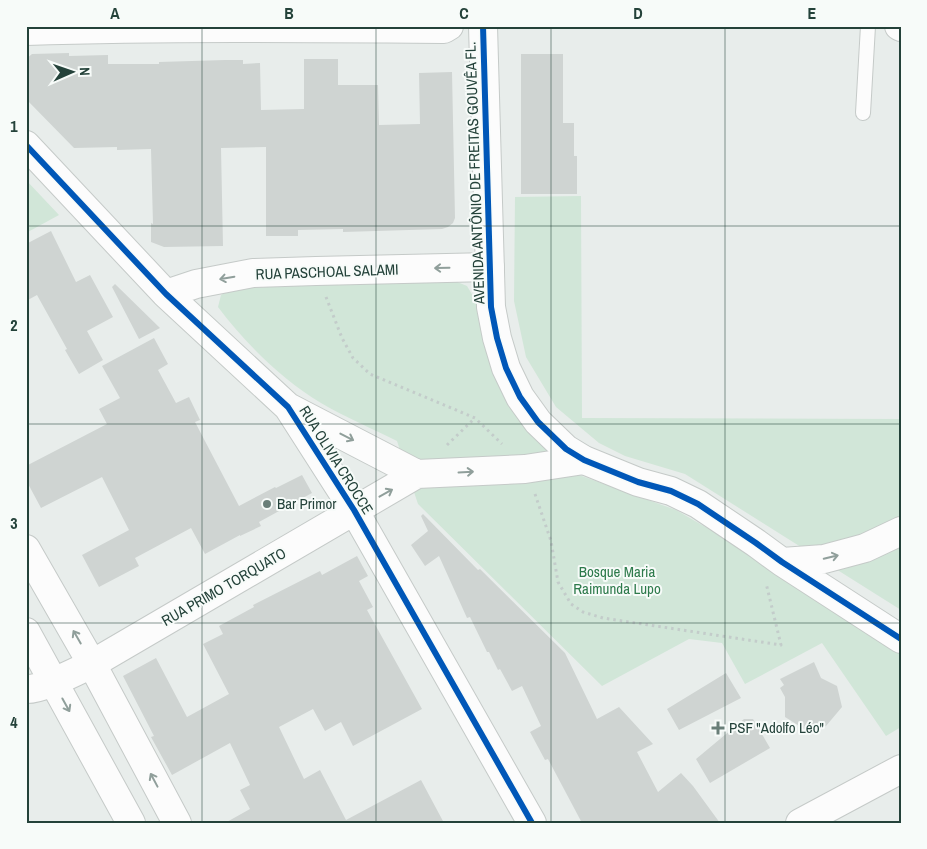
<svg xmlns="http://www.w3.org/2000/svg" width="927" height="849" viewBox="0 0 927 849" font-family="'Archivo Narrow',sans-serif">
	<style>
		.green { fill: #d1e6d8 }
		.building { fill: #cfd4d2 }
		.lines { fill: none; stroke-linecap: round; stroke-linejoin: round }
		.service-casing { stroke: #c5cac8; stroke-width: 16 }
		.minor-casing { stroke: #c5cac8; stroke-width: 30 }
		.tertiary-casing { stroke: #c5cac8; stroke-width: 30 }
		.path { stroke: #c3ccca; stroke-width: 3; stroke-dasharray: 2.5 4; stroke-linecap: butt }
		.service { stroke: #fcfcfc; stroke-width: 14 }
		.minor { stroke: #fcfcfc; stroke-width: 28 }
		.tertiary { stroke: #fcfcfc; stroke-width: 28 }
		.cycleway-casing { stroke: #f7fbf9; stroke-width: 9 }
		.cycleway { stroke: #0057b8; stroke-width: 6 }
		.oneway { stroke: #909f9b }
		.grid { fill: none; stroke: #24423a; stroke-width: 1; stroke-opacity: 0.55 }
		.poi-dot { fill: #697e78; stroke: #f7fbf9; stroke-width: 2 }
		.labels { text-anchor: middle; stroke-width: 4; stroke-linejoin: round; paint-order: stroke }
		.street-label { font-size: 15px; fill: #24423a; stroke: #f7fbf9 }
		.poi-label { font-size: 15px; fill: #24423a; stroke: #f7fbf9; text-anchor: start }
		.park-label { font-size: 15px; fill: #2d7a4b; stroke: #f7fbf9 }
		.neatline { fill: none; stroke: #24423a; stroke-width: 2 }
		.grid-label { font-size: 16px; text-anchor: middle; font-weight: bold; fill: #24423a }
	</style>
	<rect width="100%" height="100%" fill="#e8edeb"/>
	<path class="green" d="M26,180L59,215L26,233Z
		M581,196L582,418L901,419V610L685,474L625,456L599,443L556,407L526,357L514,301L515,197Z
		M414,279H450L467,286L476,301L483,337L536,435L579,475L676,510L721,536L901,654V727L886,736L822,643L745,684L722,643L689,639L602,686L418,504L397,441C373,429 345,417 321,403C282,380 245,343 218,307L221,295L232,289Z"/>
	<path class="building" d="M69,53V56L108,55V64H159V62L225,60H243V64L260,63L261,110L304,109V59H338V85H378L379,125L420,124L419,73L452,72L455,218L453,223L448,227L442,229L343,232V229L298,230V236H266V147L221,148L223,246L164,247L151,242V223L153,224L151,149L117,150V147L74,148L26,99V59L32,54Z
		M521,54H563V123H574V156H577V194H521Z
		M51,231L76,282L90,275L113,317L87,331L103,360L79,374L65,350L67,349L37,295L26,301V244Z
		M115,284L160,328L139,339L112,287Z
		M154,338L168,364L158,370L176,403L189,397L200,420L195,422L239,506L275,487L276,488L302,475L312,493L259,522L261,526L240,536V535L205,554L191,528L135,558L139,566L99,587L82,555L129,530L102,477L41,508L26,480V466L107,424L99,409L120,398L102,366Z
		M423,514L478,570L480,569L565,653L597,719L619,707L653,744L637,752L658,792L681,773L693,786L720,823H582L548,759L545,760L530,732L541,726L522,686L512,691L500,669L498,670L489,652H487L470,617L467,618L439,556L425,566L411,545L428,531L421,516Z
		M357,556L368,576L359,581L373,607L367,610L422,709L353,746L341,722L325,731L313,709L279,727L304,779L320,770L346,820L421,780L444,823H225L250,809L240,790L250,785L230,743L172,775L151,737L154,736L123,676L156,658L187,717L229,694L203,644L223,634L219,626L254,607L253,605L320,571L322,575Z
		M814,662L821,678L837,686L842,707L826,726L809,732L785,717V697L780,688L784,685L780,679Z
		M726,673L741,698L679,730L667,709Z
		M744,719H753L770,748L710,783L696,759Z"/>
	<g class="lines">
		<defs>
			<path id="service" d="M863,113L868,26"/>
			<path id="minor" d="M26,145L166,294L288,407L354,510L532,823
				M166,294L196,284L253,273L316,271L490,267
				M290,408L417,474L525,469L584,460
				M26,689C41,690 77,671 92,664L417,474
				M800,823L901,769"/>
			<path id="tertiary" d="M483,26L491,307L497,338L506,368L520,397L538,422L566,449L584,460L638,482L671,491L698,504L756,543L782,562L901,639
				M899,26L901,27
				M26,31C165,27 305,28 444,29L449,26
				M26,549L92,664L177,823
				M782,562L824,559L865,548L901,531
				M26,632L131,823"/>
		</defs>
		<use href="#service" class="service-casing"/>
		<use href="#minor" class="minor-casing"/>
		<use href="#tertiary" class="tertiary-casing"/>
		<path class="path" d="M326,297L342,338L353,358L370,374L475,418L502,444
			M447,445L475,418
			M535,494L551,541L558,582L571,604L583,612L603,618L781,645L766,583"/>
		<use href="#service" class="service"/>
		<use href="#minor" class="minor"/>
		<use href="#tertiary" class="tertiary"/>
		<defs>
			<path id="cycleway" d="M483,26L491,307L497,338L506,368L520,397L538,422L566,449L584,460L638,482L671,491L698,504L756,543L782,562L901,639
				M26,145L166,294L288,407L354,510L532,823"/>
		</defs>
		<use href="#cycleway" class="cycleway-casing"/>
		<use href="#cycleway" class="cycleway"/>
	</g>
	<defs><path id="oneway-shaft" d="M-6 0H5M1.5-3L5.5 0L1.5 3" fill="none" stroke-width="1.6" stroke-linecap="round" stroke-linejoin="round" transform="scale(1.25)"/></defs>
	<g class="oneway">
		<use href="#oneway-shaft" transform="translate(442 268) rotate(179)"/>
		<use href="#oneway-shaft" transform="translate(227 278) rotate(170)"/>
		<use href="#oneway-shaft" transform="translate(347 437) rotate(27)"/>
		<use href="#oneway-shaft" transform="translate(466 472) rotate(-3)"/>
		<use href="#oneway-shaft" transform="translate(386 493) rotate(-29)"/>
		<use href="#oneway-shaft" transform="translate(831 557) rotate(-14)"/>
		<use href="#oneway-shaft" transform="translate(77 637) rotate(-120)"/>
		<use href="#oneway-shaft" transform="translate(66 705) rotate(61)"/>
		<use href="#oneway-shaft" transform="translate(154 780) rotate(-118)"/>
	</g>
	<path class="grid" d="M202,26V823M376,26V823M551,26V823M725,26V823M26,226H901M26,424H901M26,623H901"/>
	<g class="poi-dot">
		<circle cx="267" cy="504" r="5"/>
		<path d="M715.5 720.5h5v5h5v5h-5v5h-5v-5h-5v-5h5z"/>
	</g>
	<g class="labels">
		<g class="street-label">
			<text transform="translate(475 173) rotate(-92)" y="5">AVENIDA ANTÔNIO DE FREITAS GOUVÊA FL.</text>
			<text transform="translate(327 272) rotate(-2)" y="5">RUA PASCHOAL SALAMI</text>
			<text transform="translate(336 460) rotate(58)" y="5">RUA OLIVIA CROCCE</text>
			<text transform="translate(224 587) rotate(-30)" y="5">RUA PRIMO TORQUATO</text>
		</g>
		<g class="poi-label">
			<text x="277" y="509">Bar Primor</text>
			<text x="729" y="733">PSF "Adolfo Léo"</text>
		</g>
		<g class="park-label">
			<text x="617" y="577">Bosque Maria<tspan x="617" dy="17">Raimunda Lupo</tspan></text>
		</g>
	</g>
	<rect width="927" height="849" fill="none" stroke="#f7fbf9" stroke-width="55"/>
	<g transform="translate(72 72) rotate(88)" stroke="#f7fbf9" stroke-width="4" paint-order="stroke">
	<path d="M0-4L9 19L0 12L-9 19Z" fill="#24423a"/>
	<text y="-8" font-size="14" font-weight="bold" text-anchor="middle" fill="#24423a">N</text>
	</g>
	<rect x="28" y="28" width="872" height="794" class="neatline"/>
	<g class="grid-label">
		<text x="115" y="19">A</text>
		<text x="289" y="19">B</text>
		<text x="464" y="19">C</text>
		<text x="638" y="19">D</text>
		<text x="812" y="19">E</text>
		<text x="14" y="132">1</text>
		<text x="14" y="331">2</text>
		<text x="14" y="529">3</text>
		<text x="14" y="728">4</text>
	</g>
</svg>
